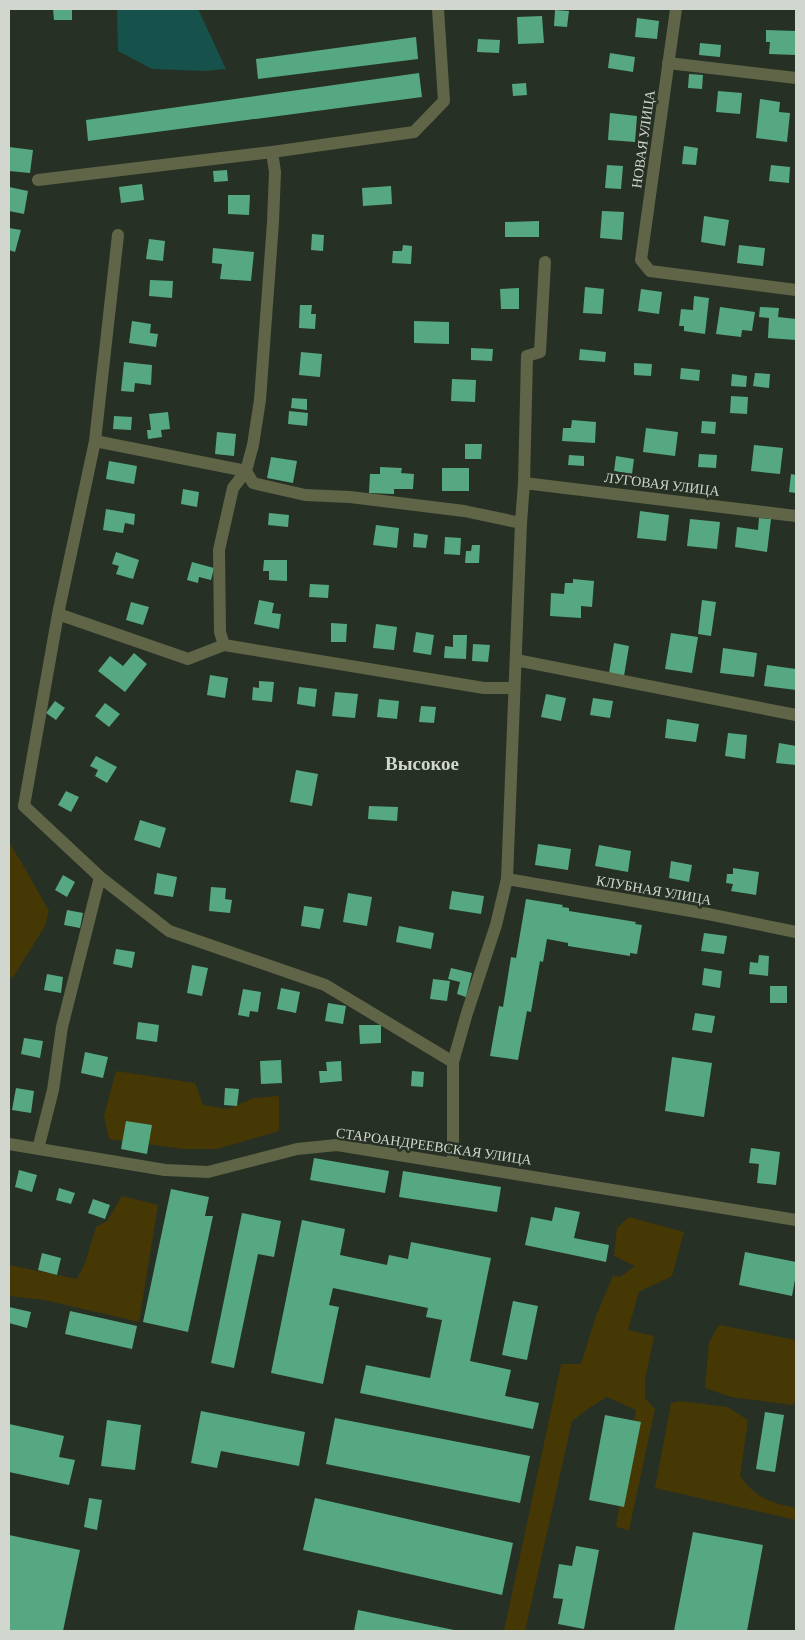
<svg xmlns="http://www.w3.org/2000/svg" width="805" height="1640" viewBox="0 0 805 1640" font-family="'Crimson Pro',serif">
	<style>
		.green { fill: #463805 }
		.water { fill: #17514b }
		.building { fill: #56a882 }
		.lines { fill: none; stroke-linecap: round; stroke-linejoin: round }
		.minor { stroke: #606547; stroke-width: 12 }
		.labels { text-anchor: middle; stroke-width: 5; stroke-linejoin: round; paint-order: stroke }
		.street-label { font-size: 14px; fill: #d1d7cf; stroke: #273024 }
		.district-label { font-size: 19px; font-weight: bold; fill: #d1d7cf; stroke: #273024 }
	</style>
	<rect width="100%" height="100%" fill="#273024"/>
	<path class="green" d="M9,843L20,860L49,911L45,926L14,976L9,978Z
		M116,1071L195,1083L203,1105L228,1109L254,1098L279,1096V1131L217,1149H183L109,1139L104,1116Z
		M122,1196L158,1205L139,1322L45,1300L9,1296V1265L77,1279L85,1263L96,1227L107,1221Z
		M629,1217L684,1232L672,1276L639,1292L628,1330L654,1336L645,1380V1398L655,1409L629,1530L616,1527L636,1410L607,1397L589,1408L572,1421L525,1631H504L561,1364H581L596,1316L613,1276L620,1277L635,1266L614,1256L617,1228Z
		M719,1325L796,1340V1400L792,1405L731,1397L705,1388L709,1342Z
		M681,1401L727,1407L748,1420L740,1476C756,1498 770,1503 796,1508V1520L655,1488L671,1403Z"/>
	<path class="water" d="M117,9H198L226,69L205,71L152,69L118,51Z"/>
	<path class="building" d="M53,9H72V20H54Z
		M555,10L569,11L567,27L554,26Z
		M542,16L544,43L518,44L517,17Z
		M637,18L659,21L657,39L635,37Z
		M766,30L796,31V55L769,54L770,42H766Z
		M416,37L418,59L258,79L256,59Z
		M478,39L500,40L499,53L477,52Z
		M700,43L721,45L720,57L699,55Z
		M610,53L635,57L633,72L608,68Z
		M419,73L422,97L88,141L86,120Z
		M689,74L703,75L702,89L688,88Z
		M526,83L527,95L513,96L512,84Z
		M718,91L742,93L740,114L716,112Z
		M760,99L780,102L779,112L790,113L787,142L756,138Z
		M610,113L637,116L635,142L608,140Z
		M684,146L698,148L696,165L682,164Z
		M9,147L33,150L30,173L9,171Z
		M607,165L623,166L621,189L605,188Z
		M771,165L790,167L789,183L769,181Z
		M227,170L228,181L214,182L213,171Z
		M142,184L144,200L121,203L119,187Z
		M391,186L392,204L363,206L362,188Z
		M9,187L28,191L24,214L9,211Z
		M228,195H250L249,215L228,214Z
		M602,211L624,212L622,240L600,238Z
		M704,216L729,220L725,246L701,242Z
		M539,221V237H505V222Z
		M9,228L21,230L15,252L9,250Z
		M312,234L324,235L323,251L311,250Z
		M149,239L165,241L163,261L146,259Z
		M403,245L412,246L411,264L392,263L393,251H402Z
		M739,245L765,248L763,266L737,263Z
		M213,248L254,252L251,281L220,279L222,264L212,263Z
		M150,280L173,281L172,298L149,296Z
		M585,287L604,289L602,314L583,313Z
		M519,288V309H501L500,289Z
		M641,289L662,292L659,314L638,311Z
		M694,296L709,298L705,334L684,331V326H679L681,309L693,310Z
		M300,305H312L311,314H316L315,329L299,328Z
		M720,307L755,312L752,331L742,330L741,337L716,334Z
		M760,307L779,308L778,317L796,319V340L768,338L769,318L759,317Z
		M132,321L151,324L150,333L158,334L156,347L129,343Z
		M414,321L449,322V344L414,343Z
		M471,348L493,349L492,361L471,360Z
		M580,349L606,352L605,362L579,360Z
		M301,352L322,354L320,377L299,375Z
		M124,362L152,365L151,385L135,383L134,392L121,391Z
		M634,363L652,364L651,376L634,375Z
		M681,368L700,370L699,381L680,379Z
		M755,373L770,374L769,388L753,386Z
		M732,374L747,376L746,387L731,386Z
		M452,379L476,380L475,402L451,401Z
		M731,396L748,397L747,414L730,413Z
		M292,398L307,399V410L291,408Z
		M289,411L308,413L307,426L288,424Z
		M168,412L170,429L161,430L162,437L148,439L147,430H151L149,414Z
		M114,416L132,417L131,430L113,429Z
		M572,420L596,422L595,443L562,441L563,428H571Z
		M702,421L716,422L715,434L701,433Z
		M646,428L678,432L675,456L643,452Z
		M217,432L236,434L234,456L215,454Z
		M465,444H482L481,459H465Z
		M754,445L783,448L780,474L751,471Z
		M699,454L717,455L716,468L698,467Z
		M569,455L584,456V466L568,465Z
		M616,456L634,459L632,474L614,471Z
		M271,457L297,461L293,483L267,478Z
		M109,461L137,466L134,484L106,479Z
		M380,467L402,468L401,473L414,474L413,489H394V494L369,493L370,474H380Z
		M442,468H469V491H442Z
		M791,474L796,475V493L789,492Z
		M183,489L199,492L197,507L181,504Z
		M106,509L135,514L134,525L125,523L123,533L103,530Z
		M640,511L669,515L666,541L637,538Z
		M269,513L289,515L288,527L268,525Z
		M759,518L771,519L767,552L735,547L737,527L758,530Z
		M690,519L720,522L717,549L687,546Z
		M376,525L399,528L397,548L373,545Z
		M414,533L428,535L426,548L413,547Z
		M445,537L461,538L460,555L444,554Z
		M472,545H480L479,563H465L466,551H471Z
		M116,552L139,560L133,579L116,574L119,566L112,564Z
		M264,560H287V581L269,580V571H263Z
		M192,562L214,568L211,580L199,577L198,583L187,580Z
		M573,579L594,581L592,607L581,606V618L550,616L551,593L564,594L565,583H573Z
		M310,584L329,585L328,598L309,597Z
		M259,600L274,603L272,613L281,614L279,629L254,624Z
		M702,600L716,602L711,636L698,634Z
		M131,602L149,607L143,625L126,620Z
		M331,623L347,624L346,642H331Z
		M376,624L397,627L394,650L373,648Z
		M416,632L434,635L431,655L413,652Z
		M671,633L698,637L692,673L665,669Z
		M453,635H467L466,659L444,658L445,646L453,647Z
		M614,643L629,646L624,676L609,673Z
		M473,644L490,645L488,662L472,661Z
		M723,648L757,653L754,677L720,673Z
		M134,653L147,664L125,692L98,671L110,656L123,666Z
		M767,665L796,669V690L764,686Z
		M210,675L228,678L225,698L207,695Z
		M259,681L274,682L272,702L252,700L253,687L259,688Z
		M299,687L317,689L315,707L297,704Z
		M335,692L358,694L355,718L332,716Z
		M546,694L566,698L561,721L541,717Z
		M593,698L613,701L610,718L590,715Z
		M379,699L399,701L397,719L377,717Z
		M55,701L65,708L56,720L46,713Z
		M105,703L120,714L109,727L95,716Z
		M421,706L436,707L434,723L419,722Z
		M667,719L699,724L696,742L665,738Z
		M728,733L747,735L745,759L725,756Z
		M779,743L796,746V765L776,763Z
		M96,756L117,767L107,783L95,776L98,770L90,766Z
		M296,770L318,774L312,806L290,802Z
		M66,791L79,797L71,812L58,805Z
		M369,806L398,807L397,821L368,819Z
		M140,820L166,828L160,848L134,840Z
		M538,844L571,849L568,870L535,865Z
		M599,845L631,851L628,872L595,866Z
		M671,861L692,865L689,882L669,878Z
		M733,868L759,872L756,895L731,891L733,884L726,883L727,874H733Z
		M157,873L177,877L173,897L154,894Z
		M63,875L75,882L67,897L55,890Z
		M211,887L226,888L225,899L232,900L230,913L209,911Z
		M452,891L484,896L481,914L449,909Z
		M348,893L372,897L367,926L343,922Z
		M526,899L563,905L562,907L569,908V911L636,922L635,924L642,925L637,954L630,953V956L568,946V943L547,939L543,962L540,961L531,1012L527,1011L518,1060L490,1056L499,1006L503,1007L511,957L516,958Z
		M304,906L324,909L320,929L301,926Z
		M67,910L83,913L80,928L64,925Z
		M399,926L434,933L431,949L396,942Z
		M704,933L727,936L724,954L701,951Z
		M116,949L135,952L132,968L113,964Z
		M759,955L769,956L768,976L749,974L750,962L758,963Z
		M192,965L208,968L202,996L187,993Z
		M451,968L472,973L466,997L457,994L460,982L448,979Z
		M704,968L722,971L720,988L702,985Z
		M47,974L63,977L61,993L44,990Z
		M433,979L450,981L447,1001L430,999Z
		M770,986H787V1003H770Z
		M281,988L300,992L296,1013L277,1009Z
		M243,989L261,992L258,1012L250,1011L249,1017L238,1015Z
		M328,1003L346,1006L343,1024L325,1021Z
		M695,1013L715,1016L712,1033L692,1030Z
		M138,1022L159,1025L157,1042L136,1039Z
		M359,1025H381V1043L360,1044Z
		M24,1038L43,1041L40,1058L21,1054Z
		M85,1052L108,1057L103,1078L81,1073Z
		M672,1057L712,1063L704,1117L665,1111Z
		M281,1060L282,1083L261,1084L260,1061Z
		M341,1061L342,1081L320,1083L319,1071H327L326,1062Z
		M412,1071L424,1072L423,1087L411,1086Z
		M16,1088L34,1091L31,1113L12,1110Z
		M225,1088L239,1089L237,1106L224,1105Z
		M126,1121L152,1125L147,1154L121,1149Z
		M751,1148L780,1152L776,1185L757,1183L759,1164L749,1163Z
		M314,1158L389,1171L385,1193L310,1180Z
		M19,1170L37,1175L32,1192L15,1187Z
		M403,1171L501,1187L497,1212L399,1197Z
		M59,1188L75,1193L71,1204L56,1200Z
		M171,1189L209,1197L205,1216H213L188,1332L143,1322Z
		M93,1199L110,1205L105,1219L88,1213Z
		M555,1207L580,1212L574,1238L609,1245L606,1262L525,1245L531,1217L552,1221Z
		M242,1213L281,1221L274,1257L258,1254L234,1368L211,1363Z
		M302,1220L345,1229L340,1255L387,1265L389,1255L408,1259L411,1242L491,1258L470,1361L511,1370L505,1396L539,1403L533,1429L360,1393L366,1365L430,1378L442,1320L426,1317L428,1308L333,1288L329,1305L339,1307L323,1384L271,1373Z
		M745,1252L796,1262V1274L792,1296L739,1285Z
		M42,1253L61,1258L57,1275L38,1270Z
		M513,1301L538,1306L527,1360L502,1355Z
		M9,1307L31,1312L27,1328L9,1323Z
		M70,1311L137,1326L132,1349L65,1334Z
		M201,1411L305,1432L299,1466L221,1451L217,1468L191,1463Z
		M765,1412L784,1415L775,1472L756,1469Z
		M605,1415L641,1422L624,1507L589,1500Z
		M335,1418L530,1456L520,1503L326,1464Z
		M107,1420L141,1425L135,1470L101,1466Z
		M9,1424L64,1436L59,1457L75,1460L69,1485L9,1472Z
		M89,1498L102,1500L97,1530L84,1527Z
		M315,1498L513,1543L502,1595L303,1550Z
		M693,1532L763,1545L747,1631H674Z
		M9,1535L80,1550L63,1631H9Z
		M576,1546L599,1550L584,1629L558,1624L563,1599L553,1598L559,1564L572,1566Z
		M358,1610L454,1630V1631H354Z"/>
	<g class="lines">
		<path class="minor" d="M676,9L641,260L650,271L796,290
			M668,63L796,78
			M38,180L272,152L414,132L444,101L438,9
			M95,441L118,235
			M524,483L796,516
			M521,523L524,483L527,356L540,352L545,262
			M58,614L188,659L224,645L484,688H514
			M224,645L220,632L219,550L233,488L246,471L253,445L260,400L273,222L275,172L272,152
			M516,660L796,715
			M507,879L708,914L796,932
			M9,1144L165,1170L208,1172L297,1149L337,1145L796,1220
			M38,1149L53,1090L62,1027L100,877
			M453,1163V1062L467,1013L496,925L507,879L521,523L464,511L350,497L305,495L253,483L246,471L95,441L58,614L24,806L100,877L169,931L325,985L453,1062"/>
	</g>
	<g class="labels">
		<g class="street-label">
			<text transform="translate(643 139) rotate(-82)" y="5">НОВАЯ УЛИЦА</text>
			<text transform="translate(662 484) rotate(7)" y="5">ЛУГОВАЯ УЛИЦА</text>
			<text transform="translate(654 890) rotate(10)" y="5">КЛУБНАЯ УЛИЦА</text>
			<text transform="translate(434 1146) rotate(8)" y="5">СТАРОАНДРЕЕВСКАЯ УЛИЦА</text>
		</g>
		<g class="district-label">
			<text x="422" y="770">Высокое</text>
		</g>
	</g>
	<rect width="805" height="1640" fill="none" stroke="#d1d7cf" stroke-width="20"/>
</svg>
